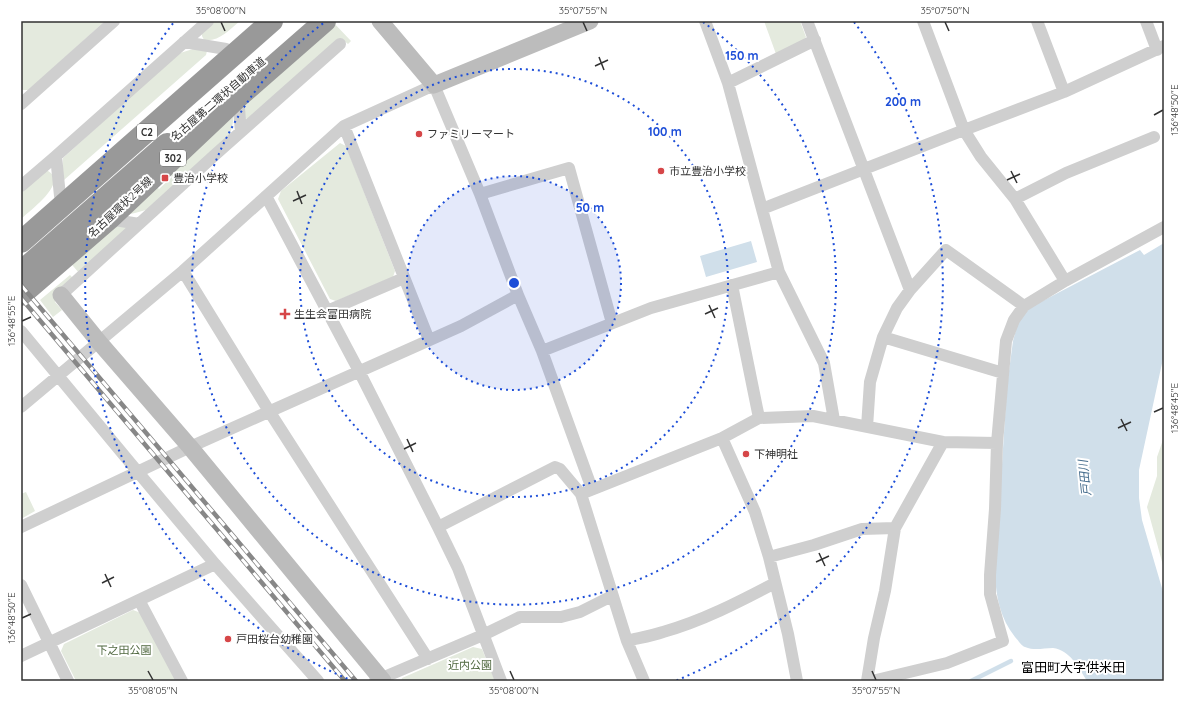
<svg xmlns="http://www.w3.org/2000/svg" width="1185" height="702" viewBox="0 0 1185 702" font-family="Quicksand,'Noto Sans JP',sans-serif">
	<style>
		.green { fill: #e4eade }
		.water { fill: #d0dfea }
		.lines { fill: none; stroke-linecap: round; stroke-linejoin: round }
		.stream { stroke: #d0dfea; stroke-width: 4.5 }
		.street { stroke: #cfcfcf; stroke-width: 12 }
		.secondary { stroke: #bcbcbc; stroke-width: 17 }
		.highway { stroke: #999; stroke-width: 22 }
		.rail-casing { stroke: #878787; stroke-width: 4.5 }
		.rail { stroke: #fff; stroke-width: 3; stroke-dasharray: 9; stroke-linecap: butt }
		.ticks { fill: none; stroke: #323232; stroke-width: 1.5 }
		.ring { fill: none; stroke: #1d4ed8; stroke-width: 2; stroke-dasharray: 2 4 }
		.poi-dot { fill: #d64648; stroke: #fff; stroke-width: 1.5 }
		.labels { text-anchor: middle; stroke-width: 4; stroke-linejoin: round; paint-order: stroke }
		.shield { fill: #fff; stroke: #707070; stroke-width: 1 }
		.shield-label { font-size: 10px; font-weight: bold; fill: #323232 }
		.street-label { font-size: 11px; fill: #323232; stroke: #fff }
		.poi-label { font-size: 11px; fill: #323232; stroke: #fff; text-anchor: start }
		.park-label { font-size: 11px; fill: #526a42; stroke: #fff }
		.water-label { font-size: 12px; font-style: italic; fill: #466d8d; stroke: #fff }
		.quarter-label { font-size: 13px; fill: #000; stroke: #fff }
		.centre { fill: #1d4ed8; stroke: #fff; stroke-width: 2 }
		.ring-label { font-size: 12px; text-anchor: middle; font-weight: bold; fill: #1d4ed8; stroke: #fff; stroke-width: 4; stroke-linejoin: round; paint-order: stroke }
		.neatline { fill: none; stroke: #323232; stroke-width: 1.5 }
		.ticks-label { font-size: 10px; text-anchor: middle; fill: #323232 }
	</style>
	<rect width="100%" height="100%" fill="#fff"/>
	<path class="green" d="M21,21H105L29,90H23L21,88Z
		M215,21H240C229,30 219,42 204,40L202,36V32Z
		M332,21L351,41L348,44L342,39L251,120L244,118L242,103Z
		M764,21H800L806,37L803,41L776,54Z
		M193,49L207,51L206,55L64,180L62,173L63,158L177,54Z
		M233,107C234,123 233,129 225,143L153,208L135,213L125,215L155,185L159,189L172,177L169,173Z
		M340,143L346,146L395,271L393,277L336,301L330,299L278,199L281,191Z
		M46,170C71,181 30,210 21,219V193L42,173Z
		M104,226H126V231L79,273L68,260Z
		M70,275L73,278L56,295L55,302L62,310L53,317L40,300Z
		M1164,437V569L1147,507L1157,476V457Z
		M26,492L35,511L21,519V494Z
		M133,610L141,613L178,681H76L61,651L64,644Z
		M473,647L482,649L495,681H401L402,678Z"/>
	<path class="water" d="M751,241L757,262L706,277L700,256Z
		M1164,243V354L1139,470V498L1142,520L1164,595V681H1087C1079,668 1070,650 1053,648C1043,648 1035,651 1025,647C1021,646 1018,640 1015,637C1000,618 996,597 995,574L1007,386L1013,341L1017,326L1023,315L1031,307L1140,250L1144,255Z"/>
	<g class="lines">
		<path class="stream" d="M971,681L1011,661"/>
		<path class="street" d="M705,21L728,83L779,272L824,363L834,420
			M807,21L910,290
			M923,21L964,130L981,157L1015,199L1065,281
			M1037,21L1064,92
			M1146,21L1157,50
			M184,42L226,49
			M728,83L815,40
			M238,97L241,132
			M21,104L114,21
			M344,126L429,340
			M56,156L208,21
			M21,186L56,156L60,196
			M480,194L569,168L612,323
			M266,196L359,371L438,527L458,568L501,681
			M1015,199L1066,173L1154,137
			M762,209L964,130L1064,92L1164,46
			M109,219L139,224
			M183,271L269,411L428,659
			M732,285L759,418
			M61,295L217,153L340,44
			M327,311L404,278
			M21,331L137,471L215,564L318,681
			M883,337L1003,373
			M542,351L651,308L779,272
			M21,407L183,271L344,126L434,85L480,194L518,295L542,351L592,489
			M867,427L870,382L883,337L897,308L910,290L946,250L1024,306
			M722,438L755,512L769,557L788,634L797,681
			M943,442L997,443
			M21,527L190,447L461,326L518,295
			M438,527L555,467L560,469L581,494
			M769,557L814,545L862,529L895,528
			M21,585L68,681
			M139,600L182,681
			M627,641C639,638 651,636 663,632C702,621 739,602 775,583
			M21,656L215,564
			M375,681L483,635L520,617H561L580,612L612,596
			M644,681L627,641L581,494L722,438L759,418L813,416L943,442L895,528L885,591L874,638L867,681
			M872,681L947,663L1003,641L990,594V575L995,509L997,443L1006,341L1014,320L1024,306L1065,281L1164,227"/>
		<path class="secondary" d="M380,21L434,85L590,21
			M61,295L99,342L190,447L383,681"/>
		<path class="highway" d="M21,242L272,21
			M21,272L167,144
			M21,295L109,219L238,97L325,21"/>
		<defs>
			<path id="rail" d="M21,285L356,681
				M21,298L345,681"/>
		</defs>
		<use href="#rail" class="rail-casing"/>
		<use href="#rail" class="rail"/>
	</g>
	<path class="ticks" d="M221,22L225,31M583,22L587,31M945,22L949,31M599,57L604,70M595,66L608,60M1154,115L1163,110M1011,171L1017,183M1007,180L1020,174M297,191L302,204M293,201L306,195M709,305L715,318M705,314L718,308M22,321L31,317M1154,412L1163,408M1121,419L1127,431M1118,428L1131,422M407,439L413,452M404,449L416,443M819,553L825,566M816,562L829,556M105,574L111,587M102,583L114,577M22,618L31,614M148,671L153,680M510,671L514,680M872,671L876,680"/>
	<circle cx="514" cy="283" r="107" fill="#1d4ed8" fill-opacity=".12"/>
	<g class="ring">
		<circle cx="514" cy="283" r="107"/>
		<circle cx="514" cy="283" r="214"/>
		<path d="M703 22A322 322 0 1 1 325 22"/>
		<path d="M353 681A429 429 0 0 1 174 22M854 22A429 429 0 0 1 675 681"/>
	</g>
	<g class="poi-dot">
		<circle cx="419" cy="134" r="4"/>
		<circle cx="661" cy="171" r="4"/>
		<rect x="161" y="174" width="8" height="8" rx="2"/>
		<path d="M283 308h4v4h4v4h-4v4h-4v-4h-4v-4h4z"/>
		<circle cx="746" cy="454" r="4"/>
		<circle cx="228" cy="639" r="4"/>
	</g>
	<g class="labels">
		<g class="shield">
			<rect x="137" y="124" width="20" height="16" rx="3"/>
			<rect x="160" y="150" width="26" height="16" rx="3"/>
		</g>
		<g class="shield-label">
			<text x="147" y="136">C2</text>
			<text x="173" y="162">302</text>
		</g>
		<g class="street-label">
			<text transform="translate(218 99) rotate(-41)" y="4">名古屋第二環状自動車道</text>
			<text transform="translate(120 207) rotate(-43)" y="4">名古屋環状2号線</text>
		</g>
		<g class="poi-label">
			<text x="427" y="138">ファミリーマート</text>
			<text x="669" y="175">市立豊治小学校</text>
			<text x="173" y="182">豊治小学校</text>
			<text x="294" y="318">生生会富田病院</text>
			<text x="754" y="458">下神明社</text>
			<text x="236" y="643">戸田桜台幼稚園</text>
		</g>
		<g class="park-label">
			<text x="124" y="654">下之田公園</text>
			<text x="470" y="669">近内公園</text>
		</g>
		<g class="water-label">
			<text transform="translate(1085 478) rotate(-96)" y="4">戸田川</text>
		</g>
		<g class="quarter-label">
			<text x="1073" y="672">富田町大字供米田</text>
		</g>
	</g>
	<circle cx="514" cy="283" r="6" class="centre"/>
	<g class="ring-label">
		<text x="742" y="60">150 m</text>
		<text x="903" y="106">200 m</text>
		<text x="665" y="136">100 m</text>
		<text x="590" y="212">50 m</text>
	</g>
	<rect width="1185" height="702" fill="none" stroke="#ffffff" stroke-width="44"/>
	<rect x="22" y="22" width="1141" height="658" class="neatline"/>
	<g class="ticks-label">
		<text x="221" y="14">35°08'00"N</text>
		<text x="583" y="14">35°07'55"N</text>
		<text x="945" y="14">35°07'50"N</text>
		<text transform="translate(1174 110) rotate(-90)" y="4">136°48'50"E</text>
		<text transform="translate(11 321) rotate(-90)" y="4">136°48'55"E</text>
		<text transform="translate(1174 408) rotate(-90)" y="4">136°48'45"E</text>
		<text transform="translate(11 618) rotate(-90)" y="4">136°48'50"E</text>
		<text x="153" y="694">35°08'05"N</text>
		<text x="514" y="694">35°08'00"N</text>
		<text x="876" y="694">35°07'55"N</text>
	</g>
</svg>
